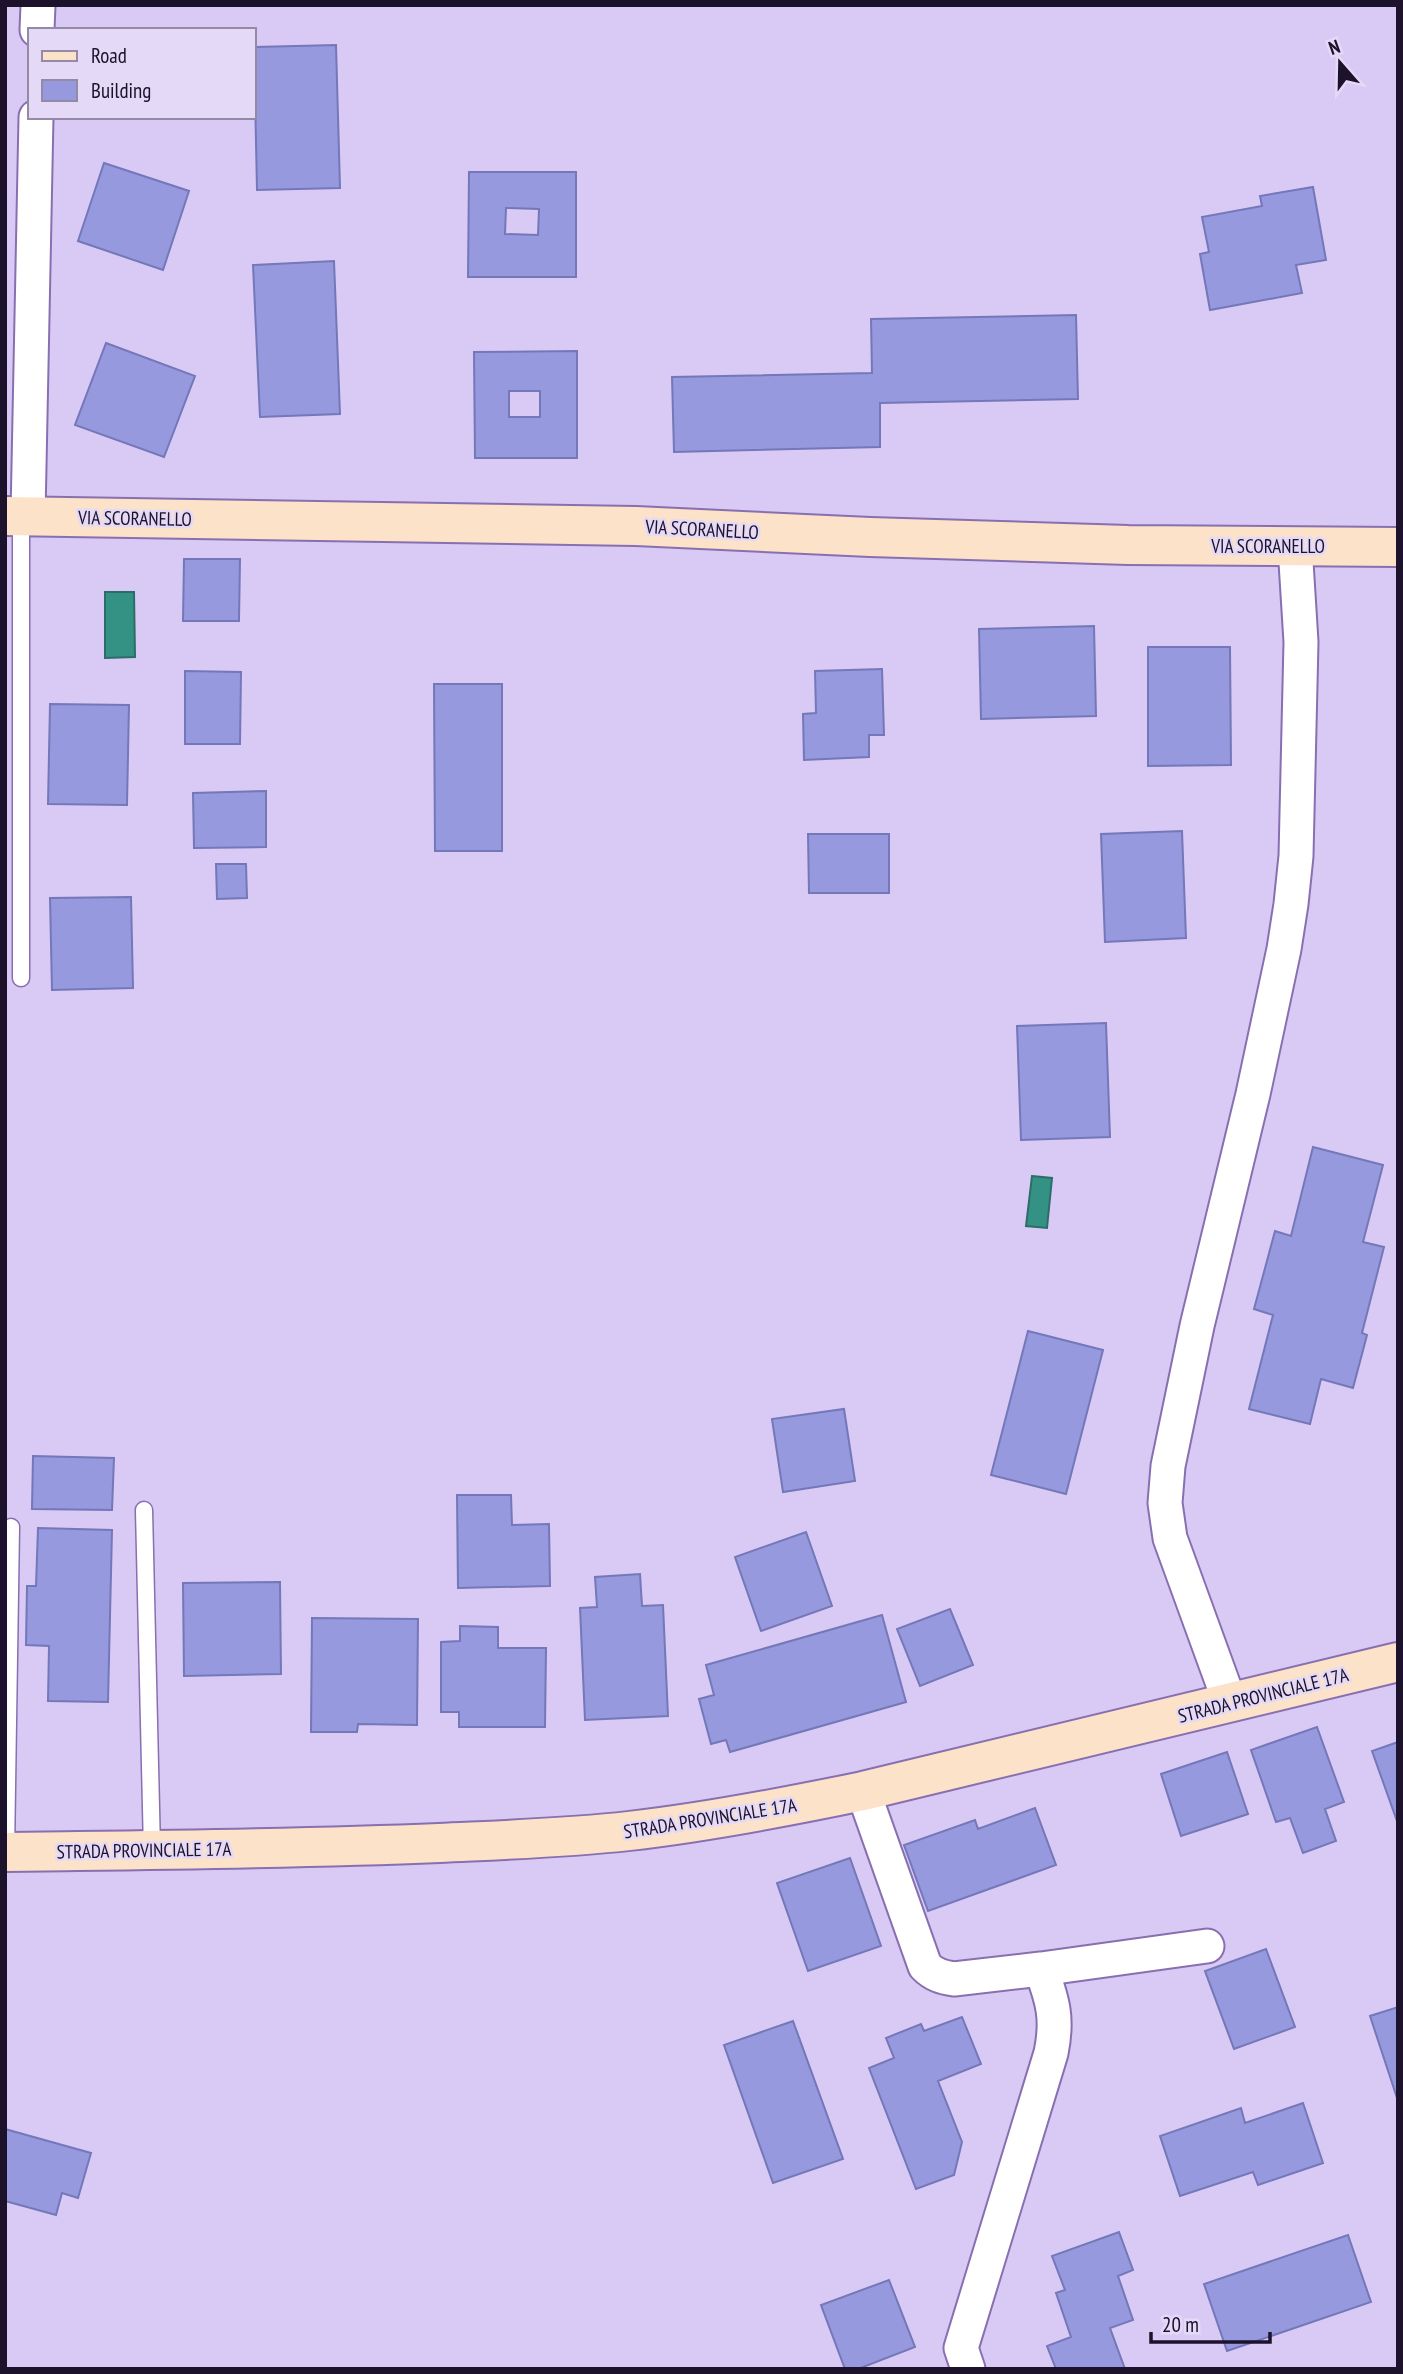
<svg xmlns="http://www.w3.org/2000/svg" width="1403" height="2374" viewBox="0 0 1403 2374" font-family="'PT Sans Narrow',sans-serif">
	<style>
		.water { fill: #339283; stroke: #2c6c69; stroke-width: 2 }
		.building { fill: #9699de; stroke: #7477b8; stroke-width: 2; fill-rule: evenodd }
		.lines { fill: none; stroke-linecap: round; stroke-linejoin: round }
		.lane-casing { stroke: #886fb0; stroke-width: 19 }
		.street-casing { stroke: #886fb0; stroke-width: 37 }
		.secondary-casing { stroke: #886fb0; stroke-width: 42 }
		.lane { stroke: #fff; stroke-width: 16 }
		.street { stroke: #fff; stroke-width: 33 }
		.secondary { stroke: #fbe2c9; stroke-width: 38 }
		.labels { text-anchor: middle; stroke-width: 5; stroke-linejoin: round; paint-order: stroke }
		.street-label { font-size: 19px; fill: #1c122b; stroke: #e4daf7 }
	</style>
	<rect width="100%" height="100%" fill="#d9caf5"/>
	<path class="water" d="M105,592H134L135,657L105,658Z
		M1032,1176L1052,1178L1047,1228L1026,1226Z"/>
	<path class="building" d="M336,45L340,188L257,190L254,47Z
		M104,163L189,191L163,270L78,241Z
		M469,172H576V277H468ZM506,208L539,209L538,235L505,234Z
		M1313,187L1326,260L1296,265L1302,293L1210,310L1200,254L1209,252L1202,217L1262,206L1260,196Z
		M334,261L340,414L260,417L253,265Z
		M1076,315L1078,399L880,403V447L674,452L672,377L872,373L871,319Z
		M106,343L195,376L164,457L75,425Z
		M577,351V458H475L474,352ZM509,391H540V417H509Z
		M184,559H240L239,621H183Z
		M1094,626L1096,716L981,719L979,629Z
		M1148,647H1230L1231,765L1148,766Z
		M882,669L884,735H869V757L804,760L803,714L816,713L815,671Z
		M185,671L241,672L240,744H185Z
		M434,684H502V851H435Z
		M50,704L129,705L127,805L48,804Z
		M266,791V847L194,848L193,793Z
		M1182,831L1186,938L1105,942L1101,834Z
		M808,834H889V893H809Z
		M216,864H246L247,898L217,899Z
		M131,897L133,988L52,990L50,898Z
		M1106,1023L1110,1137L1021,1140L1017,1026Z
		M1313,1147L1383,1165L1363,1242L1384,1247L1362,1333L1367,1335L1353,1388L1321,1379L1310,1424L1249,1409L1273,1315L1254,1309L1275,1231L1291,1236Z
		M1028,1331L1103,1350L1066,1494L991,1475Z
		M844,1409L855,1481L783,1492L772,1419Z
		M33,1456L114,1458L112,1510L32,1509Z
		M457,1495H511L512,1525L549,1524L550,1586L458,1588Z
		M38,1528L112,1530L108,1702L48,1701L49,1646L26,1645L27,1586H36Z
		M806,1532L832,1606L761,1631L735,1557Z
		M640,1574L642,1606L663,1605L668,1716L585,1720L580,1608L597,1607L595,1577Z
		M280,1582L281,1674L184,1676L183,1583Z
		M950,1609L973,1665L920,1686L897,1629Z
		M882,1615L906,1702L730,1752L726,1740L711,1744L699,1699L714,1695L706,1665Z
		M312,1618L418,1619L417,1725L358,1724L357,1732H311Z
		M460,1626L498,1627V1648H546L545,1727H459V1712H441V1642L460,1641Z
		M1317,1727L1344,1802L1325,1809L1336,1841L1303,1853L1290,1818L1276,1822L1251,1750Z
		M1398,1742V1824L1372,1751Z
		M1227,1752L1248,1814L1181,1836L1161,1774Z
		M1035,1808L1056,1865L928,1911L904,1845L975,1820L978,1829Z
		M850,1858L881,1946L808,1971L777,1883Z
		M1266,1949L1295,2027L1234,2049L1205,1971Z
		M1398,2007V2101L1370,2016Z
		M962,2017L981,2064L938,2081L962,2142L954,2175L916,2189L869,2068L894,2058L886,2038L921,2024L924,2031Z
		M793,2021L843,2159L773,2183L724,2045Z
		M1303,2103L1323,2163L1258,2185L1253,2172L1180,2196L1160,2136L1241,2108L1245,2123Z
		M5,2129L91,2153L78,2198L62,2193L56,2215L5,2201Z
		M1119,2232L1133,2270L1118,2276L1133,2320L1110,2328L1125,2369H1056L1047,2346L1071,2337L1056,2293L1065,2290L1052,2256Z
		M1348,2235L1371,2302L1227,2351L1204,2284Z
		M889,2280L915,2347L858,2369H845L821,2305Z"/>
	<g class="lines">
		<defs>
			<path id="lane" d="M21,516V978
				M144,1510L152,1850
				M6,1852L11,1527"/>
			<path id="street" d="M37,30L38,5
				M28,516L36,117
				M1230,1703L1170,1538L1165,1503L1168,1466L1197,1326L1253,1094L1284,949L1291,904L1296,856L1301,642L1295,546
				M863,1791L925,1966C934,1975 942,1977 954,1979L1041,1969C1053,2001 1058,2019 1051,2053L961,2348L968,2369
				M1041,1969L1207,1946"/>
			<path id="secondary" d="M5,516L636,526L870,537L1128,545L1398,547
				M5,1852C150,1850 294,1849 439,1843C502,1840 566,1838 629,1831C708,1822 786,1807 863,1791L1398,1662"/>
		</defs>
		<use href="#lane" class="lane-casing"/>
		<use href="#street" class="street-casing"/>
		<use href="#secondary" class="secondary-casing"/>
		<use href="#lane" class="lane"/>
		<use href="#street" class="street"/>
		<use href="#secondary" class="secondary"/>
	</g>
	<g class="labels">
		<g class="street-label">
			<text transform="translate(135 518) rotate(1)" y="7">VIA SCORANELLO</text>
			<text transform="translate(702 529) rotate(3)" y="7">VIA SCORANELLO</text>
			<text x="1268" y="553">VIA SCORANELLO</text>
			<text transform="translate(1263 1695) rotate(-14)" y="7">STRADA PROVINCIALE 17A</text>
			<text transform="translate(710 1818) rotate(-9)" y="7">STRADA PROVINCIALE 17A</text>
			<text transform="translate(144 1850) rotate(-1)" y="7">STRADA PROVINCIALE 17A</text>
		</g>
	</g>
	<rect width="1403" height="2374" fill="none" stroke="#1c122b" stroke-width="14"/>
	<rect x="28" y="28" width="228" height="91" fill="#e4daf7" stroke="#948aa5" stroke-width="2"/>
	<rect x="42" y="51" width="35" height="10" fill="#fbe2c9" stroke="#948aa5" stroke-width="2"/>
	<text x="91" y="63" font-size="21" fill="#1c122b">Road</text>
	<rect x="42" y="80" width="35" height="21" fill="#9699de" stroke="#948aa5" stroke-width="2"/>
	<text x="91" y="98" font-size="21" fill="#1c122b">Building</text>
	<g transform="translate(1340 63) rotate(340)" stroke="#e4daf7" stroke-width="5" paint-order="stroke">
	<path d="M0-5L12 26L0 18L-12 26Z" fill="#1c122b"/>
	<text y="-10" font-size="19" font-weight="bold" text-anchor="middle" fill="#1c122b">N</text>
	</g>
	<path d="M1151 2332v10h119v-10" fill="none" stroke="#1c122b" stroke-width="3.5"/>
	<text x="1162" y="2332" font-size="21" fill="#1c122b" stroke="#e4daf7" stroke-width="5" paint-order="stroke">20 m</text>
</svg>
